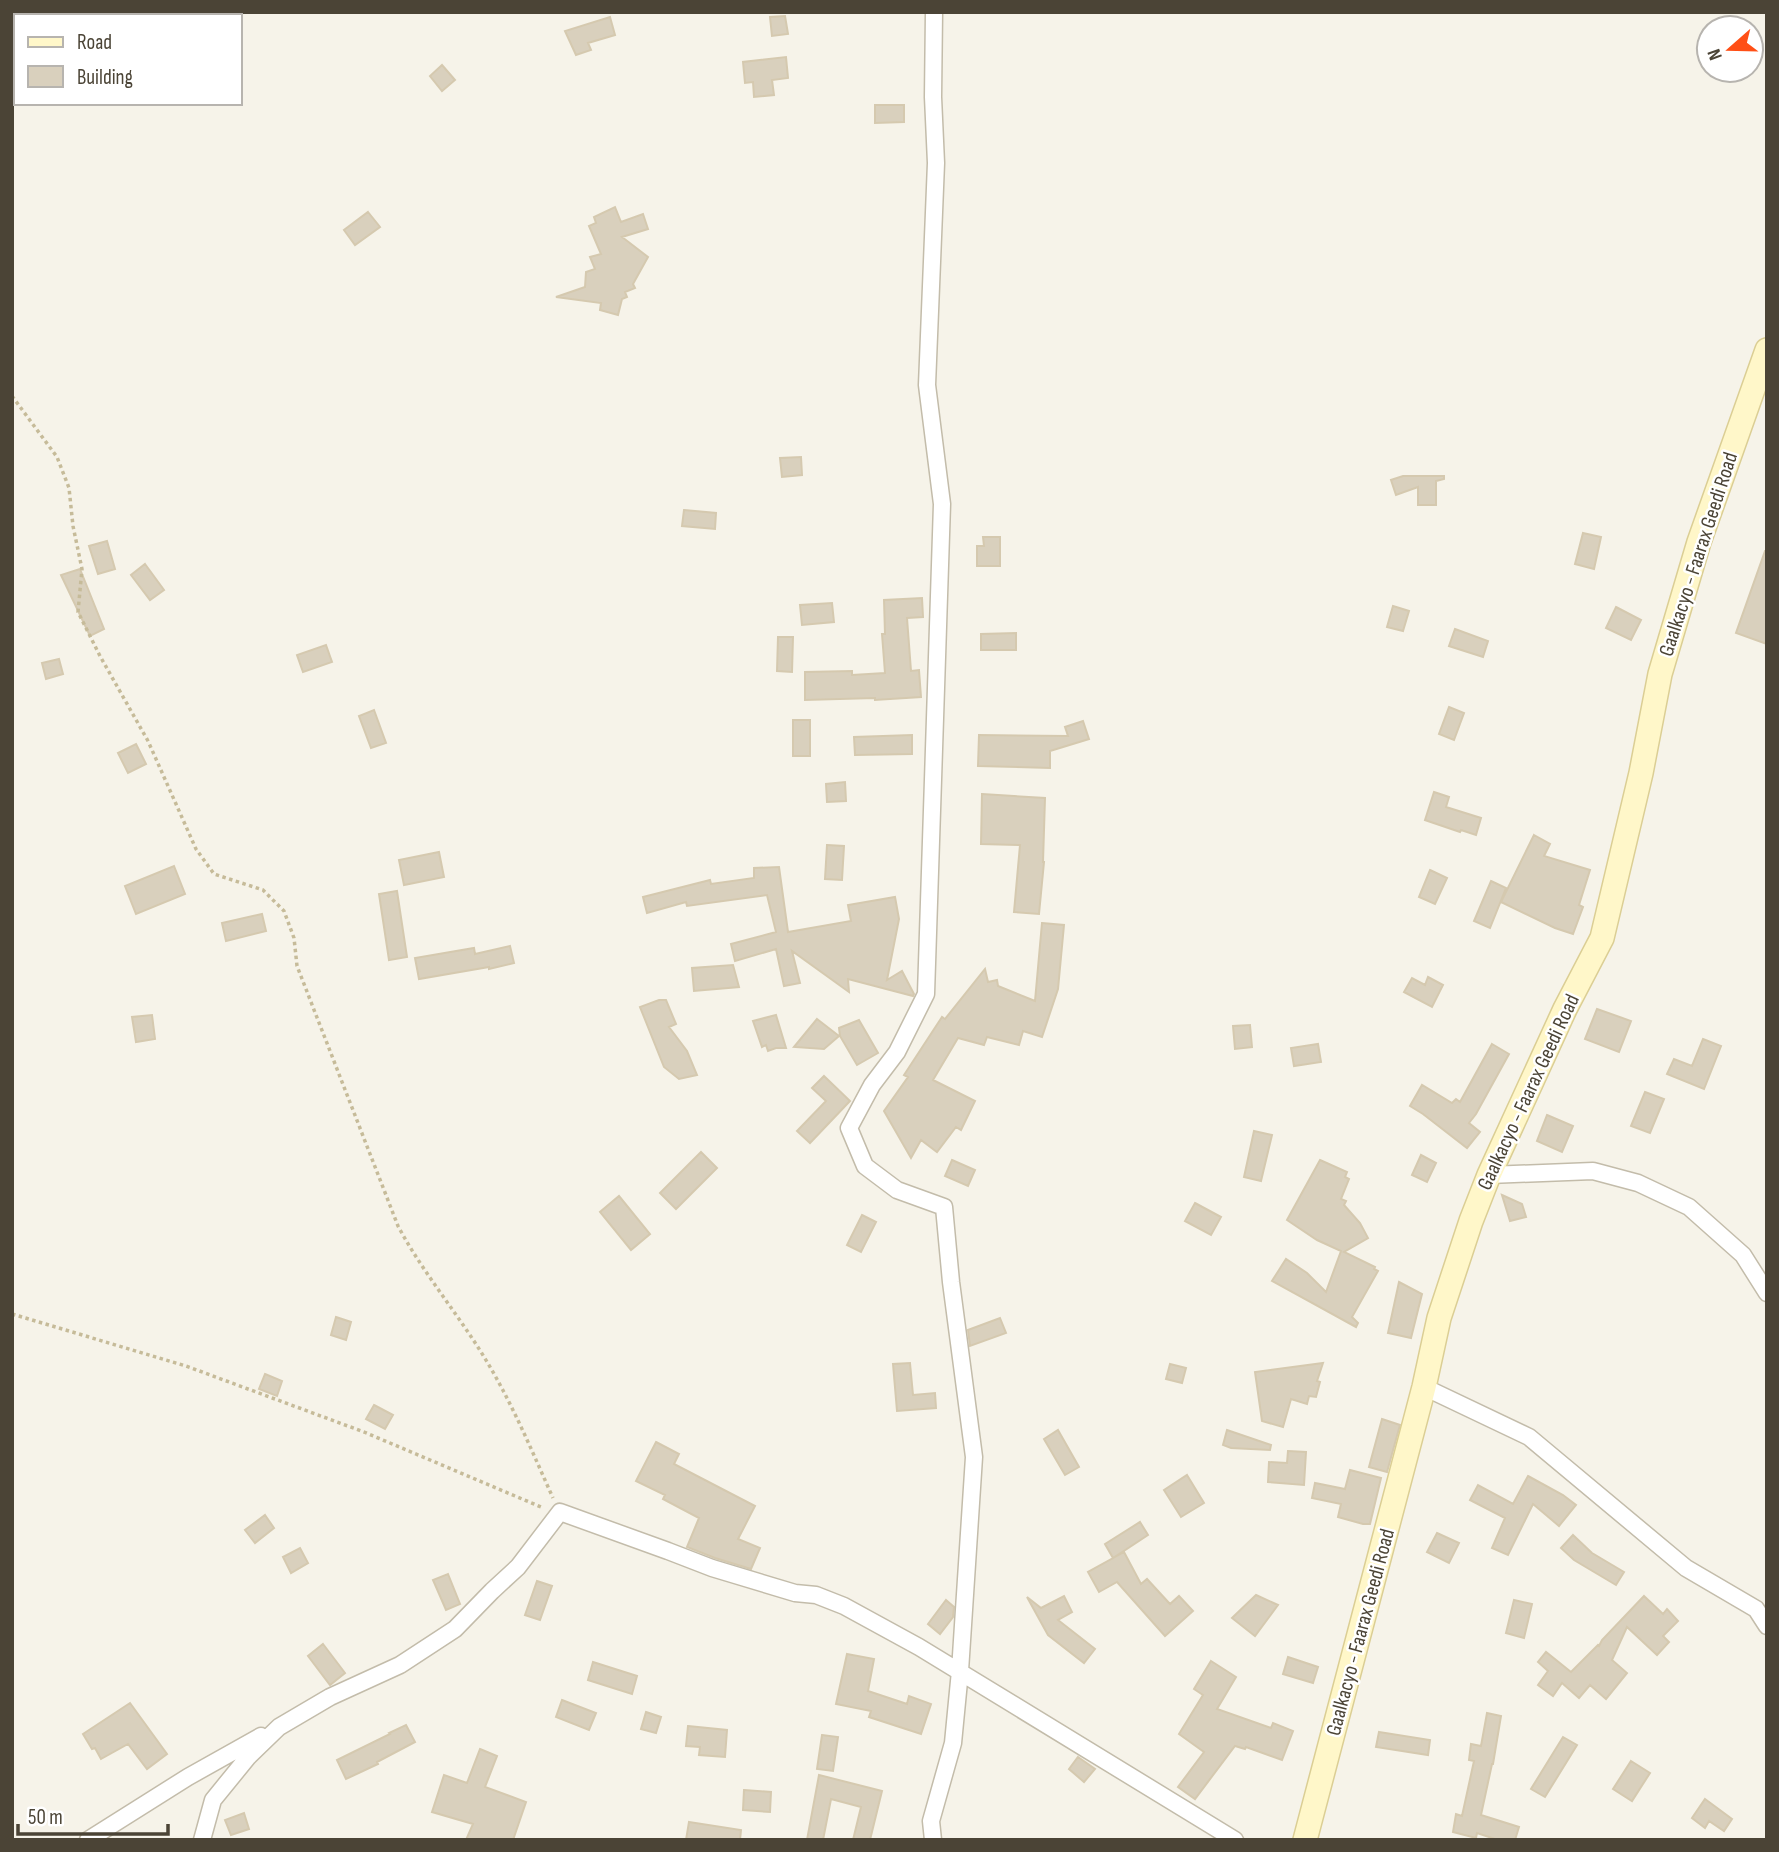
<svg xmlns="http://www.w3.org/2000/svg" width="1779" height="1852" viewBox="0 0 1779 1852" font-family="'Sofia Sans Condensed',sans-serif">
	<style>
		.building { fill: #d9d0bd; stroke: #d5c9af; stroke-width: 2 }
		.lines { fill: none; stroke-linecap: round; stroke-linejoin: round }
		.minor-casing { stroke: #c3bcaa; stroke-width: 19 }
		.secondary-casing { stroke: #dbce94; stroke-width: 26 }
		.path { stroke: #c6bb99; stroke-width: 3.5; stroke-dasharray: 3.5 3.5; stroke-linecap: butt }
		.minor { stroke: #fff; stroke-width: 16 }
		.secondary { stroke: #fff7c9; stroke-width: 23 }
		.labels { text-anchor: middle; stroke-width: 5; stroke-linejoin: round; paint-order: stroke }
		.street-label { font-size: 21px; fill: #4b4436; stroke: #fff }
	</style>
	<rect width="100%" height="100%" fill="#f6f3e9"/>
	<path class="building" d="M785,16L788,34L772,36L770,17Z
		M610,17L615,35L588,43L591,50L576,55L565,31Z
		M786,57L788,78L772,80L774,95L754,97L753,82L745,83L743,62Z
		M442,65L455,80L442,91L430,76Z
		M875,105H904V122L875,123Z
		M615,207L621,222L643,214L648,229L622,237L648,257L633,284L635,288L625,292L627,297L622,299L618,315L600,310L601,303L556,297L585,287L586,272L595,269L590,257L601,254L589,226L596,223L594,217Z
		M368,212L380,227L355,245L344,230Z
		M801,457L802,475L782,477L780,458Z
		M1403,476H1444V479L1436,481V505H1418V487L1396,495L1391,480Z
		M684,510L716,513L715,529L682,526Z
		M1583,533L1601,537L1594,569L1575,564Z
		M983,537H1000V566H977V546H984Z
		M107,541L115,569L98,574L89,546Z
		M1765,551H1767V644L1736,633Z
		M145,564L164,590L150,600L131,575Z
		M80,569L104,629L90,636L61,575Z
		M922,598L923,617L907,618L911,671L919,670L921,697L875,700V698L805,700V672L852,671V675L885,673L882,634H885L884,600Z
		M832,603L834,622L802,625L800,605Z
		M1393,606L1409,611L1403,631L1387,627Z
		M1616,607L1641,620L1631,640L1606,628Z
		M1455,629L1488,641L1483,657L1449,646Z
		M1016,633V650H981V634Z
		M778,637H793L792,672L777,671Z
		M326,645L332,662L303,672L297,655Z
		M59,659L63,674L46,679L42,663Z
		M1449,707L1464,713L1454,740L1439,734Z
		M374,710L386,743L371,748L359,716Z
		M793,720H810V756H793Z
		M1083,721L1089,739L1050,751V768L978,766L979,735L1068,736L1065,727Z
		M912,735V754L855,755L854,737Z
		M136,744L146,764L128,773L118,753Z
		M845,782L846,801L827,802L826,784Z
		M1434,792L1449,797L1446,807L1481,818L1476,835L1461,830L1460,832L1425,820Z
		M982,794L1045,798L1043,862H1044L1039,914L1014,912L1020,845L981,844Z
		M1534,835L1550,844L1544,856L1590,870L1579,905L1583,907L1573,934L1555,928L1501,902Z
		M827,845L844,846L842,880L825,879Z
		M439,852L444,877L404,885L399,860Z
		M174,866L185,894L136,914L125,886Z
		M779,867L788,932L851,921L848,905L895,897L899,919L887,980L902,971L914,994L913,996L848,979L849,992L792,951L800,983L784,986L776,949L735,961L731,944L776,932L767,895L687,906L686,902L647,913L643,897L710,880L711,884L754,878V868Z
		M1430,870L1447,878L1435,904L1419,897Z
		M1491,881L1506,888L1490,928L1474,921Z
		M397,891L407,957L389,960L379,894Z
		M262,914L266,931L226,941L222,923Z
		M1042,923L1064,925L1058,989L1042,1037L1023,1031L1019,1045L987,1037L984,1045L958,1038L933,1080L975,1101L961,1130L956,1127L937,1152L921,1140L911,1158L884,1111L908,1077L904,1075L942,1017L945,1019L985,969L988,982L997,980L998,986L1035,1001Z
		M510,946L514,963L489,969V967L419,979L415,958L474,948L475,954Z
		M733,965L739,987L694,991L692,968Z
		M1428,977L1443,985L1432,1007L1404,992L1412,978L1425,985Z
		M659,1000H666L676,1024L669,1027L687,1051L697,1075L679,1079L664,1067L640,1007Z
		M1597,1009L1631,1021L1619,1052L1585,1039Z
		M152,1015L155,1039L136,1042L132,1017Z
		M776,1015L786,1048H776L768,1051L766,1045L762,1047L753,1021Z
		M817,1019L839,1036L824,1049L794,1047Z
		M859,1020L878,1053L857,1065L840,1036L839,1028Z
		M1250,1025L1252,1047L1235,1049L1233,1026Z
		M1703,1039L1721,1046L1704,1089L1667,1074L1674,1059L1692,1066Z
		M1318,1044L1321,1062L1294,1066L1291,1048Z
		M1492,1044L1509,1054L1476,1114L1469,1123L1480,1132L1467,1148L1423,1114L1410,1106L1422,1085L1452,1103L1456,1099L1460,1102Z
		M824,1076L850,1101L810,1143L797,1131L826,1101L812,1088Z
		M1645,1092L1664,1099L1650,1133L1631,1126Z
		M1547,1115L1573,1126L1562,1152L1537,1141Z
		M1254,1131L1272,1135L1261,1181L1244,1177Z
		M701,1152L717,1168L676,1209L660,1193Z
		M1421,1155L1436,1163L1427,1182L1412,1175Z
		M952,1160L975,1170L968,1186L945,1176Z
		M1320,1160L1347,1172L1345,1177L1349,1179L1341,1199L1346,1201L1344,1205L1360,1223L1368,1238L1344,1252L1375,1267L1374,1269L1378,1271L1352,1317L1358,1323L1356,1327L1272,1281L1286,1259L1307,1273L1326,1292L1341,1251L1317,1240L1287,1220Z
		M1502,1195L1522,1204L1526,1217L1510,1221Z
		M619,1196L650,1234L631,1250L600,1212Z
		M1195,1203L1221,1217L1211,1235L1185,1221Z
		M862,1215L876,1222L861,1252L847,1245Z
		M1399,1282L1422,1294L1411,1338L1388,1333Z
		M336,1317L351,1322L346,1340L331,1335Z
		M1000,1318L1006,1333L970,1346L968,1330Z
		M910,1363L913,1395L935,1393L936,1408L897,1411L893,1364Z
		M1323,1363L1317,1381L1320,1382L1316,1397L1309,1396L1307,1404L1291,1399L1283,1427L1262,1421L1255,1372Z
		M1170,1364L1186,1368L1182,1383L1166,1379Z
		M265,1374L282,1381L277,1396L259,1389Z
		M374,1405L393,1415L385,1429L366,1419Z
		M1382,1419L1400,1425L1387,1472L1369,1467Z
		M1058,1430L1079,1467L1065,1475L1044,1439Z
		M1227,1430L1271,1445L1270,1450L1231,1448L1223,1445Z
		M656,1442L679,1454L674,1464L755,1506L738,1539L760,1548L751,1569L715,1558L687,1547L699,1518L663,1499L665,1495L636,1481Z
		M1288,1451L1306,1452L1304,1485L1268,1482L1269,1462L1287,1463Z
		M1350,1470L1381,1478L1370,1524H1363L1338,1517L1341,1504L1312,1498L1315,1483L1345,1489Z
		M1187,1475L1204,1503L1181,1517L1164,1490Z
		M1528,1476L1563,1495L1576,1505L1559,1526L1533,1504L1508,1555L1492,1548L1505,1518L1470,1500L1478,1485L1513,1504Z
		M265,1515L274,1528L255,1543L245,1530Z
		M1140,1522L1148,1535L1113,1558L1105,1544Z
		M1437,1533L1459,1543L1449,1563L1427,1552Z
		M1573,1535L1592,1553L1624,1572L1616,1585L1574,1560L1561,1548Z
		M300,1548L308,1563L291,1573L283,1557Z
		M1124,1552L1141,1584L1147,1579L1170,1604L1179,1596L1193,1611L1165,1636L1117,1582L1099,1592L1088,1572Z
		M448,1574L460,1604L446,1610L433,1580Z
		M537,1581L552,1586L540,1620L525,1615Z
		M1256,1595L1278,1605L1255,1636L1232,1618Z
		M1064,1596L1072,1612L1058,1620L1095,1649L1084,1663L1048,1635L1027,1597L1041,1608Z
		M1644,1596L1663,1614L1667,1609L1678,1621L1663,1636L1669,1642L1657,1655L1627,1627L1612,1660L1627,1673L1606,1699L1590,1685L1579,1698L1562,1683L1553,1696L1538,1685L1548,1671L1538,1662L1546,1652L1571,1672L1598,1645L1599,1646L1602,1640Z
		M946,1600L954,1607L953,1617L940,1634L928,1624Z
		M1514,1600L1532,1604L1524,1638L1506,1633Z
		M323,1644L345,1673L330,1685L308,1656Z
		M847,1654L874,1659L868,1691L907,1704L909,1696L931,1704L921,1734L869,1717L871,1711L836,1704Z
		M1288,1657L1318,1667L1313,1683L1283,1674Z
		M1211,1661L1236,1677L1217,1709L1271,1728L1273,1723L1293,1731L1282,1760L1246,1747L1245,1749L1235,1746L1195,1799L1178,1787L1204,1752L1179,1734L1203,1695L1194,1689Z
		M593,1662L637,1676L632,1694L588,1680Z
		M562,1700L596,1713L589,1730L556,1717Z
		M130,1703L167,1754L147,1769L128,1744L101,1759L95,1748L92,1749L83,1734Z
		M646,1712L661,1717L656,1733L641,1729Z
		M1487,1713L1501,1716L1493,1764H1492L1481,1815L1519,1827L1515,1840H1498L1477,1833L1476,1838L1453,1832L1456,1814L1462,1816L1474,1761L1469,1760L1471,1744L1481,1746Z
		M406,1725L415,1742L377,1762L378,1764L346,1779L337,1760L390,1734L389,1733Z
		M688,1726L727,1730L725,1757L699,1755L700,1747L686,1746Z
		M1379,1732L1430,1740L1428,1755L1376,1747Z
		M822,1735L838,1737L833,1771L817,1769Z
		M1563,1737L1577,1745L1545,1797L1531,1789Z
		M480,1749L497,1756L485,1787L526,1802L513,1840H466L473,1824L432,1812L444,1775L467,1783Z
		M1078,1757L1095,1769L1084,1782L1069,1769Z
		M1631,1761L1650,1773L1632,1801L1613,1789Z
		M819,1775L882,1791L870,1840H853L861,1807L831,1799L823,1840H807Z
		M744,1790L771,1792L770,1812L743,1810Z
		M1705,1799L1732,1819L1724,1831L1709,1821L1705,1828L1692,1818Z
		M244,1813L249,1829L231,1835L225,1820Z
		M689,1822L741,1830L740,1840H686Z"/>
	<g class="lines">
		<defs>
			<path id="minor" d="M1489,1175L1593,1171L1638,1183L1689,1207L1743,1255L1767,1293
				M1424,1387L1529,1437L1686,1568L1756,1609L1767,1626
				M88,1840L188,1777L261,1736
				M202,1840L213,1800L248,1757L279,1727L330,1697L400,1665L455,1629L492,1591L518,1567L560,1512L668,1551L712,1568L795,1593L816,1595L844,1606L919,1647L1235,1840
				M933,1840L931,1821L953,1743L960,1671L974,1457L951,1282L944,1207L897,1190L865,1166L849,1128L872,1085L897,1052L926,994L942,504L927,385L936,163L933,97L934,12"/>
			<path id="secondary" d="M1305,1840L1424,1387L1439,1318L1471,1221L1489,1175L1565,1009L1602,938L1641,773L1660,674L1699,542L1767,350"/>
		</defs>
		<use href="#minor" class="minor-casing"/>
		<use href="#secondary" class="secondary-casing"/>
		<path class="path" d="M12,396L57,457L69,488L73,526L82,569L78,612L100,656L148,741L196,849L214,874L263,890L284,911L294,938L297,966L398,1226C422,1271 454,1309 481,1352C510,1398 531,1449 553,1498
			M12,1314L186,1366L364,1432L541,1507"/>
		<use href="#minor" class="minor"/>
		<use href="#secondary" class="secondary"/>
	</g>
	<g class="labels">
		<g class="street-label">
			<text transform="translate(1698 554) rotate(-72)" y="7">Gaalkacyo - Faarax Geedi Road</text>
			<text transform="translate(1528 1092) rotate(-65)" y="7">Gaalkacyo - Faarax Geedi Road</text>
			<text transform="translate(1360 1632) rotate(-75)" y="7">Gaalkacyo - Faarax Geedi Road</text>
		</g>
	</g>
	<rect width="1779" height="1852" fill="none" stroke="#4b4436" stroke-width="28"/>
	<rect x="14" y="14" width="228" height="91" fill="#ffffff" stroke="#b7b4af" stroke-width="2"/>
	<rect x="28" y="37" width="35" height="10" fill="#fff7c9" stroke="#b7b4af" stroke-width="2"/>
	<text x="77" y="49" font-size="21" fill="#4b4436">Road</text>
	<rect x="28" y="66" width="35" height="21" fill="#d9d0bd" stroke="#b7b4af" stroke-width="2"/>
	<text x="77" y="84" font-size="21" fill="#4b4436">Building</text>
	<g transform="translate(1730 49) rotate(250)"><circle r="33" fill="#ffffff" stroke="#b7b4af" stroke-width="2"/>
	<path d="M0-5L12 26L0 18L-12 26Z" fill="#ff4f16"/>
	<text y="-10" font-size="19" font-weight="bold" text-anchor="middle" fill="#4b4436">N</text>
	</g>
	<path d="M18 1824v10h150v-10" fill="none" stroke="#4b4436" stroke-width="3.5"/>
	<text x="28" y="1824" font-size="21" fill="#4b4436" stroke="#ffffff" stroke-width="5" paint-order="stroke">50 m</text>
</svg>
